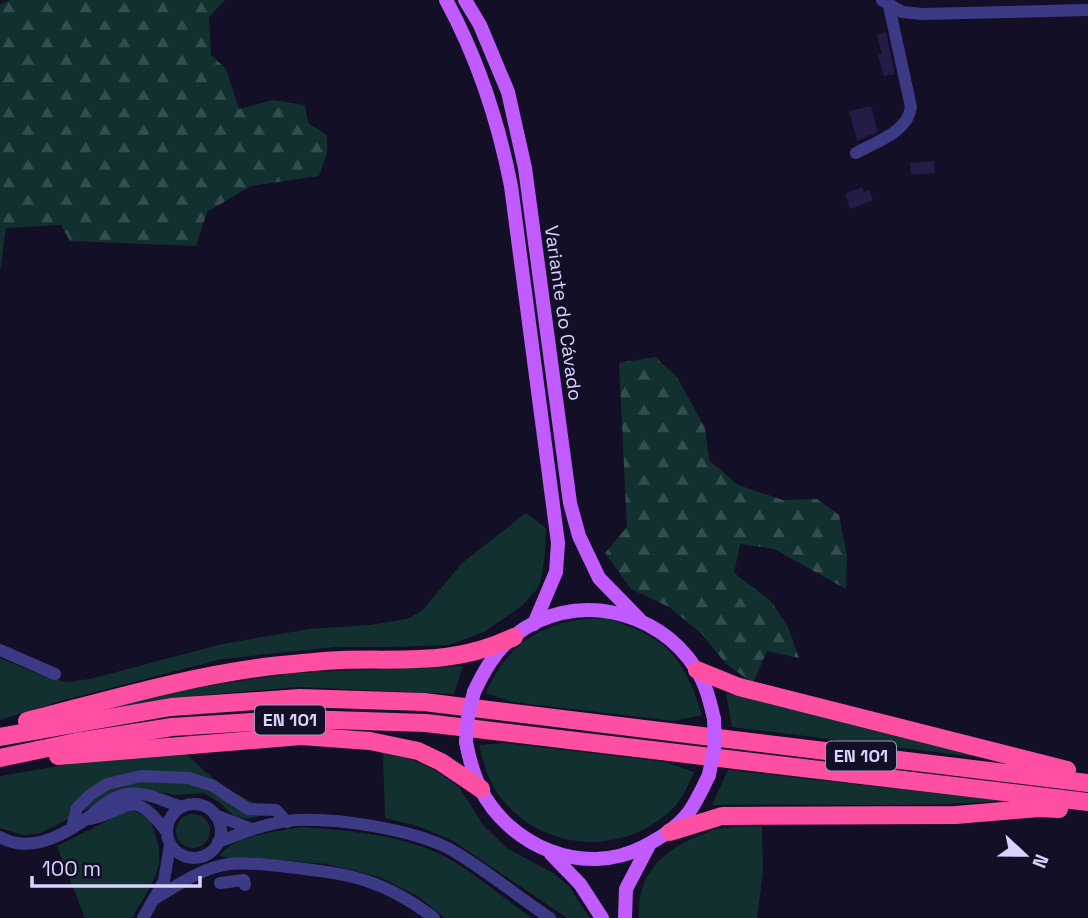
<svg xmlns="http://www.w3.org/2000/svg" width="1088" height="918" viewBox="0 0 1088 918" font-family="'Space Grotesk',sans-serif">
  <style>
    .green { fill: #12302f }
    .forest { fill: url(#forest-firs) }
    .building { fill: #241b47 }
    .lines { fill: none; stroke-linecap: round; stroke-linejoin: round }
    .minor { stroke: #3d3a85; stroke-width: 12 }
    .major { stroke: #c25bff; stroke-width: 14 }
    .highway { stroke: #ff4fa3; stroke-width: 18 }
    .major-bridge { stroke: #c25bff; stroke-width: 14 }
    .labels { text-anchor: middle; stroke-width: 6; stroke-linejoin: round; paint-order: stroke }
    .shield { fill: #130f26; stroke: #9e99be; stroke-width: 2 }
    .shield-label { font-size: 18px; font-weight: bold; fill: #d9d4ff }
    .street-label { font-size: 19px; fill: #d9d4ff; stroke: #130f26 }
  </style>
  <defs>
    <pattern id="forest-firs" width="22" height="20" patternUnits="userSpaceOnUse" patternTransform="scale(1.75)"><rect width="22" height="20" fill="#12302f"/><path d="M5 1l3.5 6h-7zM16 11l3.5 6h-7z" fill="#344d4e"/></pattern>
  </defs>
  <rect width="100%" height="100%" fill="#130f26"/>
  <g class="green">
    <polygon points="526,513 546,528 545,552 542,575 538,588 523,605 484,632 449,645 391,647 335,647 222,659 65,700 0,720 0,658 36,673 67,682 90,679 222,644 310,629 370,625 407,619 422,611 462,563"/>
    <path d="M604,618c62,18 79,37 98,97l-28,6 -161,-19 -27,-9c23,-53 61,-74 118,-75z"/>
    <polygon points="463,666 454,694 298,687 204,695 90,711 184,690 292,673"/>
    <polygon points="726,693 853,721 1008,761 732,727"/>
    <path d="M505,743l160,19 29,10c-5,11 -10,24 -18,33 -46,50 -126,49 -171,-2 -15,-17 -21,-37 -26,-58z"/>
    <path d="M185,752c32,33 50,44 93,60l-32,7 -12,-3 -14,-13 -16,-10 -29,2 -22,-4 -58,14 -54,28 -18,2 -23,-7v-52l89,-15z"/>
    <polygon points="383,753 407,758 433,769 460,788 483,825 508,849 553,873 568,885 590,918 567,918 453,841 418,826 385,818"/>
    <path d="M728,770l277,31c-97,7 -195,2 -293,4z"/>
    <path d="M134,811l16,7c3,10 8,22 9,33 3,24 -16,47 -27,67h-47l-28,-72 66,-33z"/>
    <circle cx="193" cy="831" r="17"/>
    <path d="M762,826l1,46 -6,46h-118c-2,-43 21,-66 59,-82 6,-2 13,-6 20,-7 14,-3 30,-2 44,-3z"/>
    <path d="M302,827c48,4 98,7 142,29 29,15 60,43 88,62h-87l-26,-21 -39,-20 -54,-13 -46,-4 -36,1 -24,-5c10,-20 61,-25 82,-29z"/>
  </g>
  <g class="forest">
    <polygon points="10,0 225,0 209,17 211,55 226,69 239,109 273,100 305,105 308,123 327,135 327,153 319,176 251,186 207,212 196,246 70,241 61,225 6,228 0,271 0,4"/>
    <polygon points="655,357 677,377 705,428 709,460 738,485 783,500 817,499 839,515 847,556 846,589 774,549 740,544 734,573 771,601 788,627 799,658 767,651 753,683 726,664 702,634 669,607 631,589 605,553 627,527 619,363"/>
  </g>
  <g class="building">
    <polygon points="886,32 895,74 884,76 878,55 882,54 877,35"/>
    <polygon points="871,106 878,132 857,141 849,111"/>
    <polygon points="934,161 935,173 911,175 910,163"/>
    <polygon points="862,187 864,192 870,190 873,200 850,209 845,194"/>
  </g>
  <g class="lines">
    <g class="minor">
      <polyline points="882,0 902,12 922,14 1088,10"/>
      <path d="M856,153c20,-11 52,-21 55,-46l-22,-101"/>
      <polyline points="0,650 55,674"/>
      <circle cx="194" cy="831" r="27"/>
      <polyline points="215,815 252,829"/>
      <path d="M90,819c42,-9 41,-33 76,12"/>
      <polyline points="72,828 77,808 90,795 107,784 141,776 189,778 213,786 248,809 276,810 287,822"/>
      <path d="M0,837c27,16 58,1 82,-15 16,-11 26,-25 46,-28 18,-3 37,8 54,13"/>
      <path d="M218,842c24,-9 51,-20 78,-22 42,-2 114,9 152,28 33,18 70,49 102,70"/>
      <polyline points="220,883 244,880 245,885"/>
      <path d="M156,898c23,-14 46,-30 73,-34 19,-2 41,1 59,3 62,7 95,12 146,51"/>
      <polyline points="143,918 164,881 170,845"/>
    </g>
    <g class="major">
      <path d="M446,0c32,59 52,120 65,186l47,357 -2,29 -22,52"/>
      <polyline points="465,0 480,25 508,92 525,168 570,503 579,536 599,578 639,619"/>
      <path d="M474,692c10,-21 21,-41 40,-56 57,-46 144,-28 182,33 10,15 14,33 18,50"/>
      <path d="M466,742c3,16 7,31 14,46 29,58 103,90 163,59 17,-9 34,-19 46,-35 8,-11 14,-25 20,-37"/>
      <polyline points="551,854 580,884 602,918"/>
      <polyline points="625,918 626,889 649,845"/>
    </g>
    <g class="highway">
      <polyline points="697,670 739,687 1067,770"/>
      <path d="M27,721c82,-21 161,-45 245,-55 23,-2 46,-5 69,-6 65,-2 111,6 173,-23"/>
      <polyline points="0,737 171,707 300,698 424,702 1088,783"/>
      <polyline points="58,756 301,736 370,741 418,751 441,762 481,789"/>
      <polyline points="0,758 76,742 172,727 301,719 426,723 1088,802"/>
      <polyline points="670,832 722,816 956,815 1039,808 1059,809"/>
    </g>
    <g class="major-bridge">
      <polyline points="466,742 468,717 474,692"/>
      <polyline points="709,775 715,744 714,719"/>
    </g>
  </g>
  <g class="labels">
    <g class="shield">
      <rect x="255" y="705.5" width="70" height="29" rx="5"/>
      <rect x="826" y="741.5" width="70" height="29" rx="5"/>
    </g>
    <g class="shield-label">
      <text x="290" y="726">EN 101</text>
      <text x="861" y="762">EN 101</text>
    </g>
    <g class="street-label">
      <text transform="translate(564 313) rotate(82)" y="7">Variante do Cávado</text>
    </g>
  </g>
  <g transform="translate(1025 855) rotate(112)" stroke="#130f26" stroke-width="5" paint-order="stroke">
  <path d="M0-5L12 26L0 18L-12 26Z" fill="#d9d4ff"/>
  <text y="-10" font-size="19" font-weight="bold" text-anchor="middle" fill="#d9d4ff">N</text>
  </g>
  <path d="M32 876v10h168v-10" fill="none" stroke="#d9d4ff" stroke-width="3.5"/>
  <text x="42" y="876" font-size="21" fill="#d9d4ff" stroke="#130f26" stroke-width="5" paint-order="stroke">100 m</text>
</svg>
